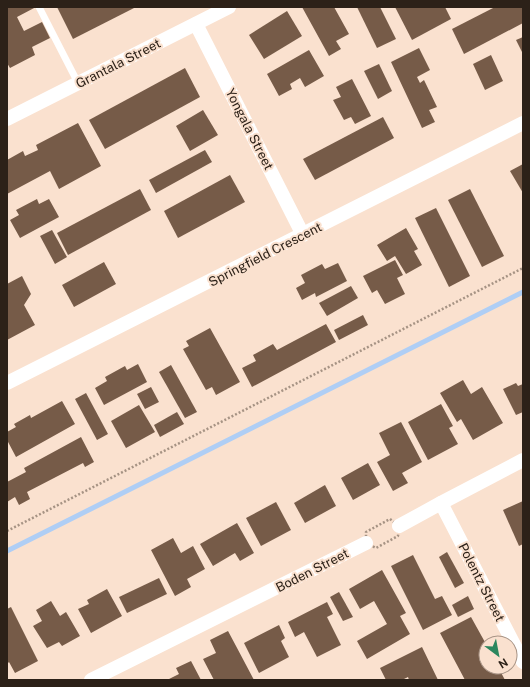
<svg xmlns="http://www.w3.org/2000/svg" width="530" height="687" viewBox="0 0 530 687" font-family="'Public Sans',sans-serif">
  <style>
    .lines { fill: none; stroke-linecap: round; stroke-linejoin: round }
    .stream { stroke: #afcef5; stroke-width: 5 }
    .building { fill: #765b48 }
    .path { stroke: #a69384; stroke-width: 2.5; stroke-dasharray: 2 2; stroke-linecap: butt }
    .service { stroke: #fff; stroke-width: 7 }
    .minor { stroke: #fff; stroke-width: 14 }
    .labels { text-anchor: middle; stroke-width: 4; stroke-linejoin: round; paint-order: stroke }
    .street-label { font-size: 13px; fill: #2c2118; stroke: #fae1cf }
  </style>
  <rect width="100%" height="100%" fill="#fae1cf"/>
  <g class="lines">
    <polyline class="stream" points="7,551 523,292"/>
  </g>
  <g class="building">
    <polygon points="7,7 36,7 17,17 24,31 42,22 50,38 32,47 35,55 10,68 7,63"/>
    <polygon points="57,7 136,7 73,39"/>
    <polygon points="302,7 334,7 349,34 336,41 341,49 329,56"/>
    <polygon points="357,7 380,7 396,39 377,48"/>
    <polygon points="395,7 445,7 451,19 412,40"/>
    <polygon points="495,7 523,7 523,23 464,54 452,29"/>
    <polygon points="287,11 302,36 264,59 249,35"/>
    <polygon points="523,37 523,54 516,40"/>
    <polygon points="419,48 430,70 417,77 420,83 424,80 437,107 429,110 435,122 422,128 391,62"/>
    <polygon points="309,50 324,76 305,87 300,78 290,84 292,89 279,96 267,74"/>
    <polygon points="491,55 503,81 485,90 473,64"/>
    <polygon points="379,64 392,91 378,99 364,71"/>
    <polygon points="185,68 200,97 105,149 89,120"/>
    <polygon points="352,79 371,116 355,124 351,117 344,120 333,100 341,97 336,87"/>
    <polygon points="203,110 218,135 190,151 176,126"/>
    <polygon points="383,117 394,138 315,180 303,159"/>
    <polygon points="78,123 101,166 59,189 50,171 7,194 7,160 23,151 25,156 38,150 36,145"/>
    <polygon points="205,150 212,162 156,193 149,180"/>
    <polygon points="523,164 523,193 510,171"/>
    <polygon points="230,175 245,202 178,238 164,211"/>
    <polygon points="140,189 151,210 68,255 57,233"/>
    <polygon points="470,189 504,256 482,267 448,200"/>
    <polygon points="37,199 39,204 49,199 59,217 20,238 10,220 19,215 16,210"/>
    <polygon points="436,208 470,276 449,287 415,218"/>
    <polygon points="406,228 418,249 414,251 422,265 406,274 395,256 387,261 377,245"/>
    <polygon points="52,230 67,257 55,264 40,236"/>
    <polygon points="395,260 403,275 397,278 405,294 385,304 377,290 372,293 363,276"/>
    <polygon points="104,262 116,284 74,307 62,285"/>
    <polygon points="338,263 347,281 316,297 315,293 302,300 296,288 305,283 301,275 322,264 325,269"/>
    <polygon points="22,276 31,294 24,305 35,325 7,340 7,284"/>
    <polygon points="351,286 358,298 327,316 319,303"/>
    <polygon points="363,315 368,325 339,340 334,330"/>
    <polygon points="326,324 336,342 252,387 242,368 256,361 253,355 273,344 277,350"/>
    <polygon points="210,328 240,382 216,395 212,387 206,390 183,349 189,346 186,341"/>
    <polygon points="138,364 147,382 104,405 95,388 107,381 105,377 125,366 127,370"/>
    <polygon points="171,365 197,412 185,418 159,372"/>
    <polygon points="463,380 471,394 482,387 503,423 473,440 461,419 457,422 440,393"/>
    <polygon points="516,383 518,386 523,384 523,412 516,415 503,389"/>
    <polygon points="151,387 159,402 145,409 137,394"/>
    <polygon points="86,393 108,434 97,440 75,399"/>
    <polygon points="62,401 75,424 16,457 7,440 7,432 16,427 14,424 30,415 31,418"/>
    <polygon points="441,404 453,426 449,428 458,444 428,460 408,422"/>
    <polygon points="139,405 155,432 126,448 111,421"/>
    <polygon points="177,412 184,424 160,437 154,425"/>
    <polygon points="401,422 422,462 402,473 408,483 393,491 377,462 390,455 379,433"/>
    <polygon points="81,437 94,462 85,467 83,463 27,492 30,499 19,505 15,497 7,502 7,482 26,472 24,468"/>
    <polygon points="368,463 380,485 353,500 341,478"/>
    <polygon points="325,485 336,506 305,523 294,503"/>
    <polygon points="523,501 523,544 519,546 503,510"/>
    <polygon points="276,502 291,530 261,546 246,518"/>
    <polygon points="237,523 254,553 240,561 235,553 213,566 200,544"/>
    <polygon points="173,538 181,553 193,546 205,569 187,579 191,587 175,596 151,550"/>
    <polygon points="447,552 464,583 455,588 439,557"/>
    <polygon points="413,555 435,599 442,596 452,615 423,630 391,566"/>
    <polygon points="382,570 406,613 400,616 410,634 367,659 357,641 387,624 374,601 360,609 349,589"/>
    <polygon points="159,578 167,594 127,613 119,597"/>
    <polygon points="107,589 122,616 91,633 78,609 89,604 87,600"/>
    <polygon points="339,592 353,617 343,621 330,597"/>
    <polygon points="468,596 474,609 458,617 452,605"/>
    <polygon points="51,601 60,616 66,612 80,636 62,646 59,642 47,648 33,626 42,621 36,610"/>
    <polygon points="327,602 333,614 327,617 341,645 317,657 304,632 295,637 288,622"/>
    <polygon points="11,607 38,661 15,673 9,662 7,664 7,609"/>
    <polygon points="471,617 486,644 486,667 498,667 505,680 465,680 440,633"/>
    <polygon points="279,625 285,638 281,641 289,657 259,673 244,643"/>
    <polygon points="228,631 236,646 254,680 214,680 203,659 216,653 210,640"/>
    <polygon points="422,647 438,680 409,680 408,677 402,680 386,680 380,668"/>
    <polygon points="191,661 201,680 167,680 179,674 176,668"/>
  </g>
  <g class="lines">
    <g class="path">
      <polygon points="390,519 399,526 398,536 376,548 366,543 366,532"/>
      <polyline points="7,531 523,268"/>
    </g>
    <polyline class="service" points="39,7 78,83"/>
    <g class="minor">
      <polyline points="196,24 303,235"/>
      <polyline points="7,119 229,7"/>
      <polyline points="7,383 523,123"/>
      <polyline points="441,503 523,662"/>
      <polyline points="399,526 441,503 523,460"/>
      <polyline points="91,680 366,543"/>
    </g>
  </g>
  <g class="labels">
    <g class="street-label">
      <text transform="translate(118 63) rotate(-27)" y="5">Grantala Street</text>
      <text transform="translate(250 129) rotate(63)" y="5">Yongala Street</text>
      <text transform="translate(265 254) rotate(-27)" y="5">Springfield Crescent</text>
      <text transform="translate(312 570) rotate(-27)" y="5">Boden Street</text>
      <text transform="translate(482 582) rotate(63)" y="5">Polentz Street</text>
    </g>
  </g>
  <rect width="530" height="687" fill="none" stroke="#2c2118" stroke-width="16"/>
  <g transform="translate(498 655) rotate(148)"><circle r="19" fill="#fae1cf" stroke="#a89486"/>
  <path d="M0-3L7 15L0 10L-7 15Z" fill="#2b875e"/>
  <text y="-6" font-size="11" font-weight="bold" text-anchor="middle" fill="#2c2118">N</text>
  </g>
</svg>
